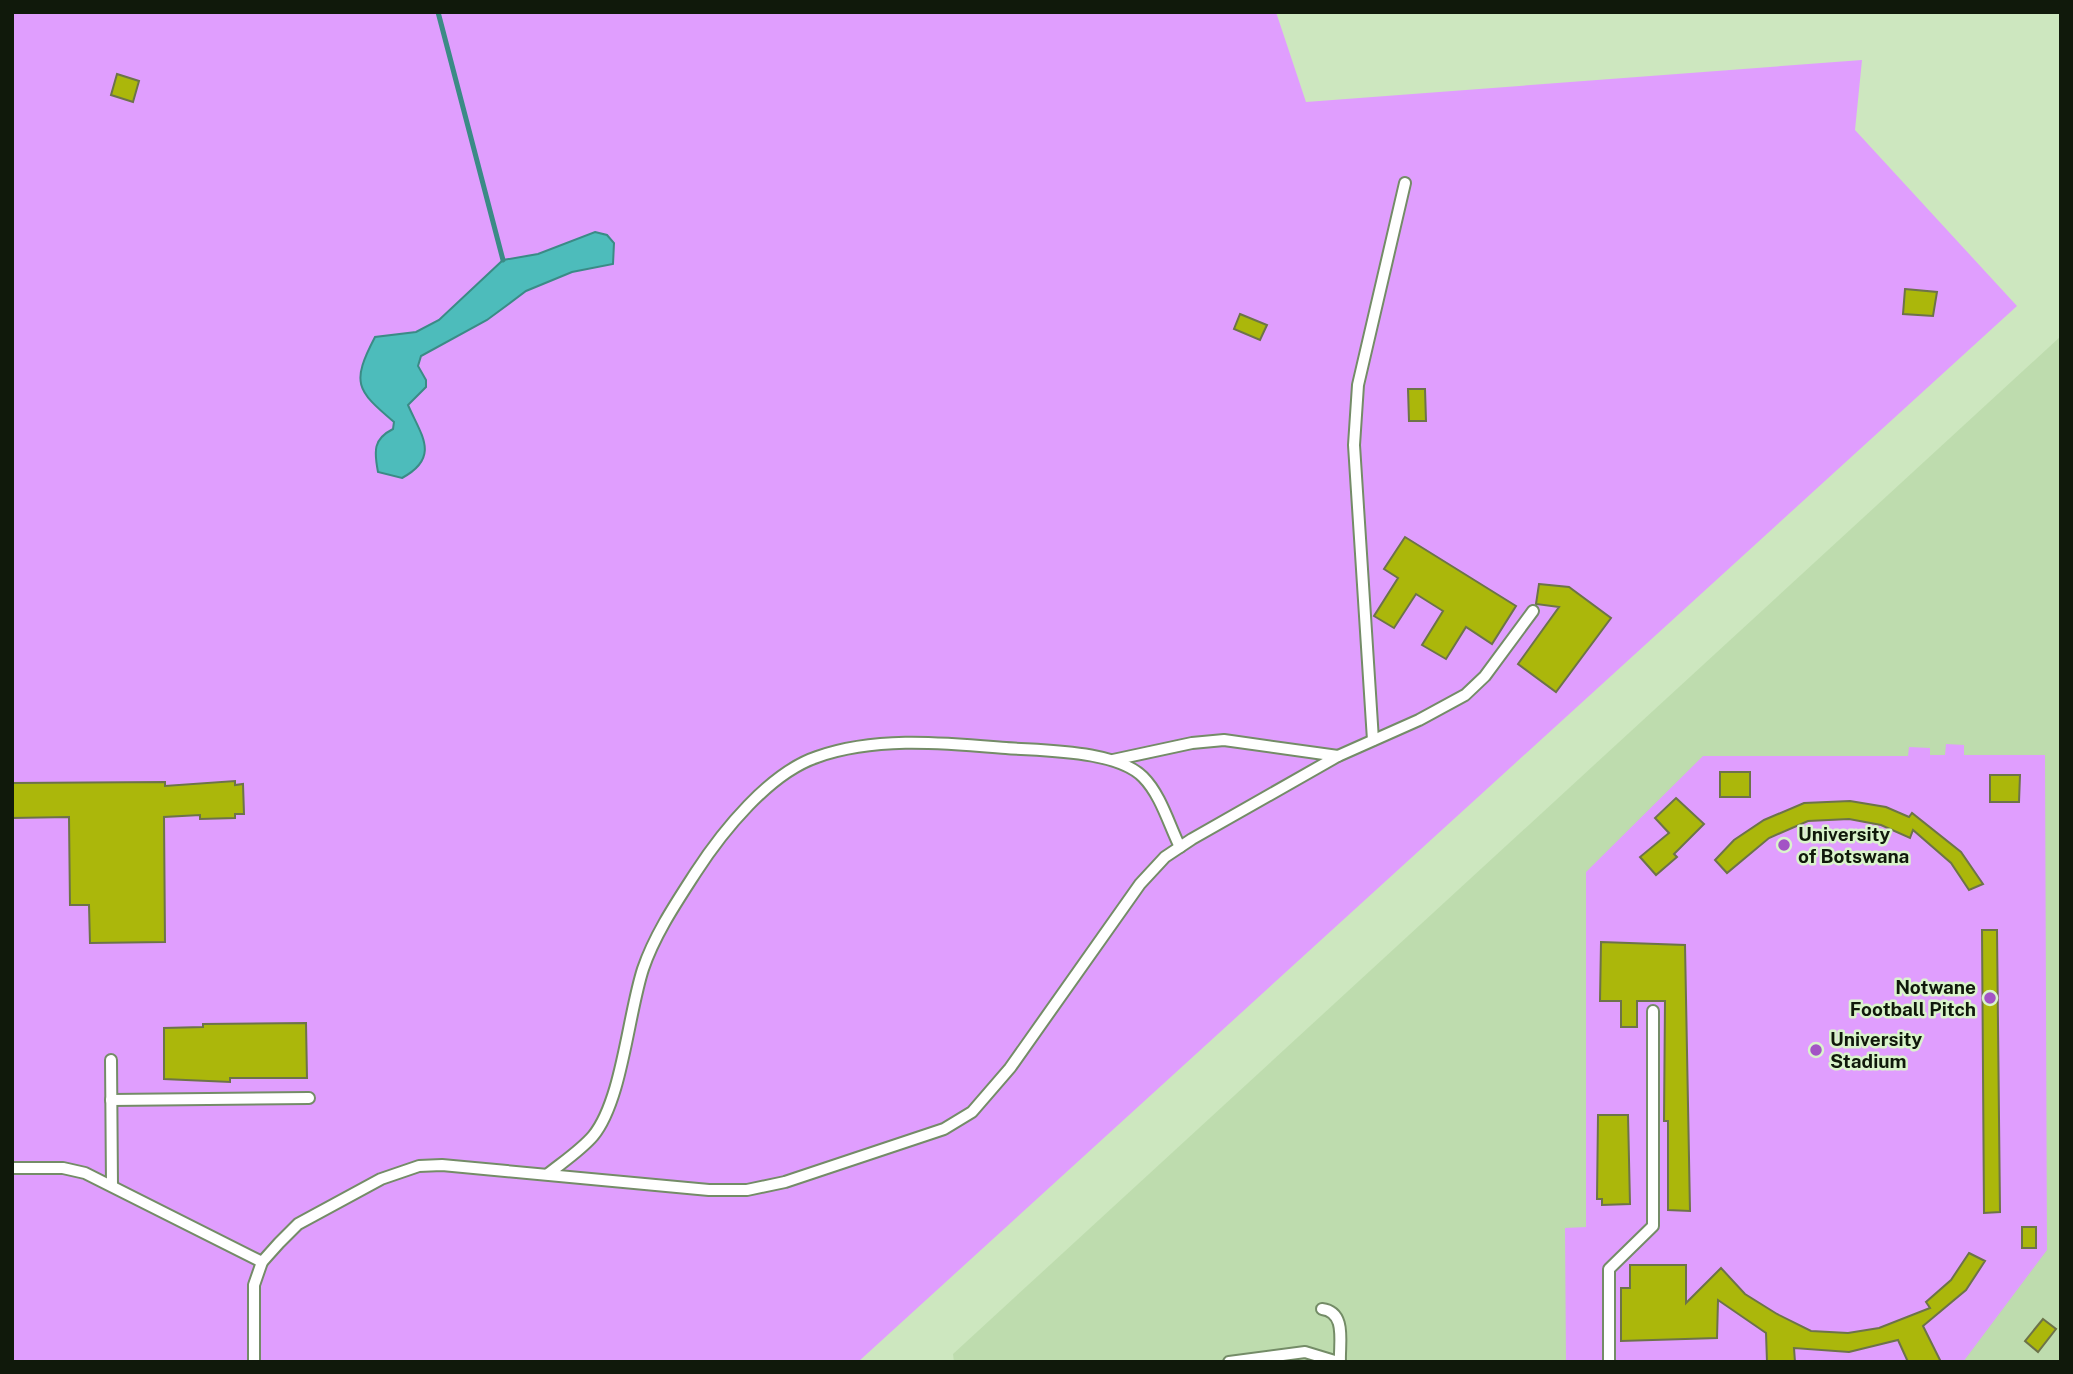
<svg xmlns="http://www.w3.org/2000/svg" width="2073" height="1374" viewBox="0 0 2073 1374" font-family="'Public Sans',sans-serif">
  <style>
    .built { fill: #bedcae }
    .green { fill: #e09efe }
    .water { fill: #4dbcbb; stroke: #3b8b86; stroke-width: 2 }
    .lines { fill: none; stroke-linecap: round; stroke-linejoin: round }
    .stream { stroke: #3b8b86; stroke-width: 5 }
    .building { fill: #abb70b; stroke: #6d7349; stroke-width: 2 }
    .lane-casing { stroke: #748c67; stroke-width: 14 }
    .lane { stroke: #fff; stroke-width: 10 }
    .poi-dot { fill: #a354c5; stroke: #daf4cc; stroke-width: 2.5 }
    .labels { text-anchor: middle; stroke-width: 5; stroke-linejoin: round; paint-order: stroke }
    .poi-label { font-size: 19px; font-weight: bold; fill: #10190b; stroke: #daf4cc; text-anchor: start }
  </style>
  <rect width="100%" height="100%" fill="#cde7bf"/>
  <polygon class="built" points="2061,336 2061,1362 954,1362 953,1354"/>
  <g class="green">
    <polygon points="12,12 1276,12 1306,102 1862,60 1855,130 2017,306 858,1362 12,1362"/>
    <polygon points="1946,744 1964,745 1964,755 2045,755 2047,1250 1963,1362 1566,1362 1565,1228 1586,1227 1586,872 1703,756 1908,756 1909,747 1930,748 1930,755 1945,755"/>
  </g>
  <path class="water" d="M595,232l12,3 7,8 -1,21 -41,8 -46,19 -39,29 -66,36 -3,10 8,14v7l-18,18c13,30 33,52 -6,73l-24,-6c-4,-21 -5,-33 15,-43l1,-7c-38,-32 -43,-39 -19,-85l41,-5 23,-12 64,-60 35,-6z"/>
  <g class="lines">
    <polyline class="stream" points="438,12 503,260"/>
  </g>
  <g class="building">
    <polygon points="117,74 139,81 133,102 111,95"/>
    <polygon points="1905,289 1937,292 1933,316 1903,314"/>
    <polygon points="1240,314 1267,325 1260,340 1234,329"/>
    <polygon points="1408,389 1425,389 1426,421 1409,421"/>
    <polygon points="1405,537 1516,606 1492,644 1466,627 1446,659 1422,645 1443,611 1416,594 1394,628 1374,616 1398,578 1384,569"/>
    <polygon points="1539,584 1569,587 1611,618 1556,692 1518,664 1559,607 1536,604"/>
    <rect x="1720" y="772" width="30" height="25"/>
    <polygon points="1990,775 2020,775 2019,802 1990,802"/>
    <polygon points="235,781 235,785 243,784 244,814 235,814 235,818 200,819 200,815 164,817 165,942 90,943 89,905 70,905 69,817 12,818 12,783 165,782 165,786"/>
    <polygon points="1676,798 1704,824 1674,854 1677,857 1656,875 1640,857 1669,833 1655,818"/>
    <polygon points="1850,801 1886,807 1909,817 1912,813 1961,852 1983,884 1969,890 1951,863 1913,830 1910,838 1881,825 1849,819 1808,821 1769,838 1727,873 1715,860 1734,840 1764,820 1804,803"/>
    <polygon points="1982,930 1997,930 2000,1212 1984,1213"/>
    <polygon points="1601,942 1685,945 1690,1211 1668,1210 1668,1121 1664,1121 1665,1001 1637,1001 1637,1027 1621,1027 1621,1001 1600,1001"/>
    <polygon points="306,1023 307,1078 230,1078 230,1082 164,1079 164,1028 203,1027 203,1024"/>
    <polygon points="1598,1115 1628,1115 1630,1204 1602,1205 1602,1199 1597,1199"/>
    <rect x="2022" y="1227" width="14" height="21"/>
    <polygon points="1969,1253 1985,1261 1966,1290 1923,1326 1941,1362 1908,1362 1898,1340 1849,1352 1794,1348 1795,1362 1767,1362 1766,1333 1718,1300 1717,1338 1621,1341 1621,1288 1630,1288 1630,1265 1686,1265 1686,1303 1721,1268 1745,1294 1777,1314 1811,1331 1848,1333 1879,1328 1930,1308 1926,1302 1951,1280"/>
    <polygon points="2043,1319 2056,1329 2038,1352 2025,1341"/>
  </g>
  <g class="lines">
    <defs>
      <g id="lane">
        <polyline points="1373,740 1354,445 1358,385 1405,183"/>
        <polyline points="1113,760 1192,743 1224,740 1338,756"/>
        <polyline points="111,1060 112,1186"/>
        <polyline points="111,1100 309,1098"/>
        <polyline points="12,1168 63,1168 85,1173 262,1262"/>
        <path d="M548,1174c15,-12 33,-24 45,-38 29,-35 35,-121 50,-167 12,-35 33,-66 53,-97 26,-40 73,-99 121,-115 59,-21 127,-14 189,-9 37,3 110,2 137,29 18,18 26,48 37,70"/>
        <path d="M1322,1309c25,3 17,34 18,53"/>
        <polyline points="254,1362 254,1285 262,1262 279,1243 298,1224 381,1179 419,1166 442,1165 709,1190 747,1190 785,1182 944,1129 972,1112 1010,1068 1140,884 1165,857 1192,839 1338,756 1419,720 1465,695 1485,676 1533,611"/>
        <polyline points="1229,1362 1305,1352 1338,1362"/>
        <polyline points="1609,1362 1609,1269 1653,1226 1653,1011"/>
      </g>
    </defs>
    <use href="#lane" class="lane-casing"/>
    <use href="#lane" class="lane"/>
  </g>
  <g class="poi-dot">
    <circle cx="1784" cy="845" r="7"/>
    <circle cx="1990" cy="998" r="7"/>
    <circle cx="1816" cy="1050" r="7"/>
  </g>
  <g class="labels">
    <g class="poi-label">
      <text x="1798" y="841">University<tspan x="1798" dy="22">of Botswana</tspan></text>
      <text x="1976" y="994" text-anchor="end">Notwane<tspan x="1976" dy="22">Football Pitch</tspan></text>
      <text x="1830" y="1046">University<tspan x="1830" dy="22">Stadium</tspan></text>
    </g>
  </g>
  <rect width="2073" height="1374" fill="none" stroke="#10190b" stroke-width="28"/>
</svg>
